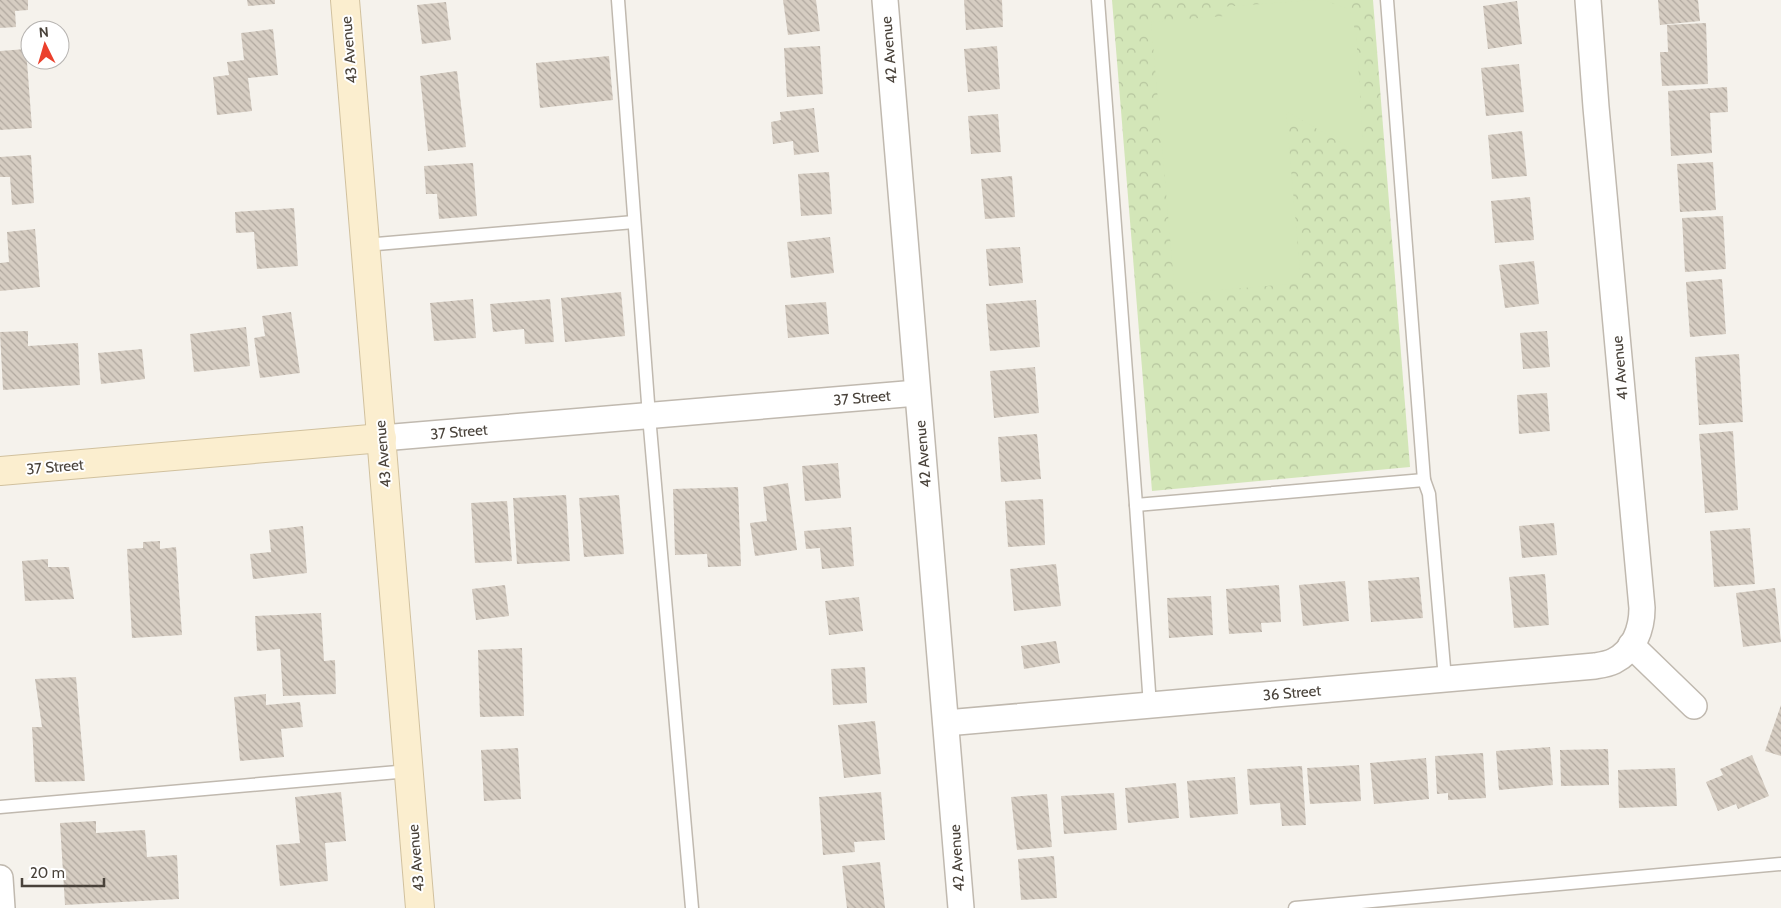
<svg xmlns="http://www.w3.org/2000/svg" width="1781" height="908" viewBox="0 0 1781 908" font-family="Cabin,sans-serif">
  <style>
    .forest { fill: url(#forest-crowns) }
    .pitch { fill: #d3e6b8 }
    .building { fill: url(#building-back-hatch) }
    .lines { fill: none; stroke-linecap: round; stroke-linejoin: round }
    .lane-casing { stroke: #c0b9af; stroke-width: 15 }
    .street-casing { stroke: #c0b9af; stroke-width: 28 }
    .secondary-casing { stroke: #d1c19e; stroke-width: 30 }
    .lane { stroke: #fff; stroke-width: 12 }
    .street { stroke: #fff; stroke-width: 25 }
    .secondary { stroke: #fbeecf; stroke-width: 28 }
    .labels { text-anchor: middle; stroke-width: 4; stroke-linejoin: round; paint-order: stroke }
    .street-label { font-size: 15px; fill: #49423a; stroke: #fff }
  </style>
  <defs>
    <pattern id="forest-crowns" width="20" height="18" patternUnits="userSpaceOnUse" patternTransform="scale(1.25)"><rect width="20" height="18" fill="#d3e6b8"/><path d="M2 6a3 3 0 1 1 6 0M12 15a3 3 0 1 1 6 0" fill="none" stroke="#b7c69f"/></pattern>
    <pattern id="building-back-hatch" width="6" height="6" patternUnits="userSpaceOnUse" patternTransform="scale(1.25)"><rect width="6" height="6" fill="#d6cdc2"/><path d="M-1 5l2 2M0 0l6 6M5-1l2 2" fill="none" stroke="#b0a89f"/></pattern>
  </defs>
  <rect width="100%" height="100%" fill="#f5f2ec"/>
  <polygon class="forest" points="1112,0 1373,0 1410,467 1152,491"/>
  <polygon class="pitch" points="1316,0 1323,0 1349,9 1356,33 1364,156 1286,111 1301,283 1175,294 1151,22 1225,16 1220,7"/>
  <g class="building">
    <polygon points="0,0 28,0 28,10 15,11 16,27 0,28"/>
    <polygon points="247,0 275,0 275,4 248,6"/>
    <polygon points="783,0 816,0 820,31 788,35"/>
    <polygon points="964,0 1002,0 1003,27 966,30"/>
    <polygon points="1658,0 1698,0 1700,21 1660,25"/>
    <polygon points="1517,1 1522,44 1488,49 1483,6"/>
    <polygon points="446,2 451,40 422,44 417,5"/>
    <polygon points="1706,23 1708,84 1662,86 1660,52 1668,52 1667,25"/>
    <polygon points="273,29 278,75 248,78 252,111 217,115 213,77 229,75 227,62 244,60 241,33"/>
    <polygon points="820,46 823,94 787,97 784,48"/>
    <polygon points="997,46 1000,89 968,92 964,49"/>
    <polygon points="26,49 32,128 0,130 0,51"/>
    <polygon points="609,56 613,100 540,108 536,63"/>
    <polygon points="1519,64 1524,112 1486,116 1481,68"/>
    <polygon points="457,71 466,147 428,151 420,76"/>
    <polygon points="1727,87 1728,112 1710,113 1712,153 1671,156 1668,91"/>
    <polygon points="814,108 819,152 794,155 793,141 773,144 771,122 781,120 780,112"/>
    <polygon points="998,114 1001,152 971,154 968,116"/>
    <polygon points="1522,131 1527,176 1492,179 1488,135"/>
    <polygon points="31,155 34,203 12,205 10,177 0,177 0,157"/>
    <polygon points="1713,162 1716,210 1680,212 1677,164"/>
    <polygon points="473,163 477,216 439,219 437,194 426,194 424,166"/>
    <polygon points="829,172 832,214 801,216 798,174"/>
    <polygon points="1012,176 1015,217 985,219 981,179"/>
    <polygon points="1530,197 1534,240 1495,243 1491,201"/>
    <polygon points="294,208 298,266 257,269 254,232 236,233 235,212"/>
    <polygon points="1723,216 1726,269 1685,272 1682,218"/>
    <polygon points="35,229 40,287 0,291 0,263 9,262 7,232"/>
    <polygon points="830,237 834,273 791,278 787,242"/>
    <polygon points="1020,247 1023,283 989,286 986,249"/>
    <polygon points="1534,261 1539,304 1505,308 1499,265"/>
    <polygon points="1722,279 1726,334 1690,337 1686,282"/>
    <polygon points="621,292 625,336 565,342 561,298"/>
    <polygon points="473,299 476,338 434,341 430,303"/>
    <polygon points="550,299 554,342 525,344 524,329 493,332 490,304"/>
    <polygon points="1036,300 1040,347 990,351 986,304"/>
    <polygon points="826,302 829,334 788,338 785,305"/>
    <polygon points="291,312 300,373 260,378 254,338 265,336 262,316"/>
    <polygon points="246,327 250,366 194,372 190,334"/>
    <polygon points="28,331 28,346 78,343 80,385 3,390 0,332"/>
    <polygon points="1547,331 1550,367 1523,369 1520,333"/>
    <polygon points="142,349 145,379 101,384 98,353"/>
    <polygon points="1739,354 1743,422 1699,425 1695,357"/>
    <polygon points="1035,367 1039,413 994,418 990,371"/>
    <polygon points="1547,393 1550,431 1519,434 1517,395"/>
    <polygon points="1733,431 1738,510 1705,513 1699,434"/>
    <polygon points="1037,434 1041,479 1001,482 998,437"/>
    <polygon points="838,463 841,498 805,501 802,466"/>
    <polygon points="788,483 797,550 755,556 750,523 767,521 763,487"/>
    <polygon points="738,487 741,566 708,567 707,554 675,555 673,489"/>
    <polygon points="566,495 570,561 517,564 513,498"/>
    <polygon points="619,495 624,554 584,557 579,498"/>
    <polygon points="1043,499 1045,545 1008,547 1005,501"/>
    <polygon points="507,501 512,561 475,563 471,503"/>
    <polygon points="1554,523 1557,555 1522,558 1519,526"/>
    <polygon points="303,526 307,573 253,579 250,554 271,552 269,530"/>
    <polygon points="851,527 854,566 822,569 820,548 806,549 804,531"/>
    <polygon points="1750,528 1755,584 1714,587 1710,531"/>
    <polygon points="160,541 160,549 176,547 182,635 132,638 127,549 143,548 143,542"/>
    <polygon points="48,559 48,567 69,567 74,599 25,601 22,561"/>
    <polygon points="1056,564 1061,606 1014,611 1010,569"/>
    <polygon points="1545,574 1549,625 1514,628 1509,577"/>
    <polygon points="1419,577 1423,618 1371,622 1368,581"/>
    <polygon points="1345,581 1349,621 1303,626 1299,585"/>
    <polygon points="505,585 509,616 476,620 472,589"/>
    <polygon points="1279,585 1281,622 1261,623 1262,632 1229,634 1226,589"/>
    <polygon points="1775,588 1781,642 1743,647 1736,593"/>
    <polygon points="1211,596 1213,635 1169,638 1167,598"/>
    <polygon points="859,597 863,631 829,635 825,601"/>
    <polygon points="321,613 324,661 335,660 336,694 283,696 280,649 257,651 255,616"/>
    <polygon points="1056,641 1060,663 1024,669 1021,646"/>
    <polygon points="522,648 524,716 480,717 478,650"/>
    <polygon points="865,667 867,703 833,705 831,669"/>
    <polygon points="76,677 85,781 35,782 32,727 42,727 35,679"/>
    <polygon points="266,694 266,705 300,702 303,727 281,729 284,757 240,761 234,697"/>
    <polygon points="1781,705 1781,756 1765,751"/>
    <polygon points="875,721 881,774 844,778 838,725"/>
    <polygon points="1550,747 1553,785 1499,790 1496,751"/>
    <polygon points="518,748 521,799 484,801 481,750"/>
    <polygon points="1608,749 1609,785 1561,786 1560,750"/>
    <polygon points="1483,753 1486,798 1448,800 1448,793 1437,794 1435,756"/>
    <polygon points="1752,755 1769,796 1738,809 1736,804 1718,811 1706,782 1723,775 1720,769"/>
    <polygon points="1426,758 1429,799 1374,804 1370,763"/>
    <polygon points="1359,765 1361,801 1310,804 1307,768"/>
    <polygon points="1302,766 1306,825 1282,826 1280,803 1250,805 1247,769"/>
    <polygon points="1675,768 1677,806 1619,808 1618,770"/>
    <polygon points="1235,777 1238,814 1190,818 1187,781"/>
    <polygon points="1176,783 1179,818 1128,823 1125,788"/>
    <polygon points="341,792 346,841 325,843 328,881 280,886 276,845 300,843 295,797"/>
    <polygon points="881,792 885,840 854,842 855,852 823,855 819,797"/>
    <polygon points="1114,793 1117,830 1064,834 1061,796"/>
    <polygon points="1047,794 1052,847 1017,850 1011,797"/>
    <polygon points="96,821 96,833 145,830 147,857 177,855 179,899 65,905 60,823"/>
    <polygon points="1054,856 1057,898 1021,900 1018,859"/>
    <polygon points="880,862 885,908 847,908 842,866"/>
  </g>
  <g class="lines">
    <defs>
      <g id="lane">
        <polyline points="618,0 649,416 692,908"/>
        <polyline points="1098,0 1136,505 1150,706"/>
        <polyline points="1387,0 1424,480 1429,494 1445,679"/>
        <polyline points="365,245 634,222"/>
        <polyline points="1136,505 1424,480"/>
        <polyline points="0,807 409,771"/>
        <polyline points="1295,908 1781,864"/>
      </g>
      <g id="street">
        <polyline points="885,0 961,908"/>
        <polyline points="382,438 917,393"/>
        <polyline points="1631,645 1694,706"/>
        <path d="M946,723l649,-57c6,-1 13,-2 19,-5 20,-10 28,-32 28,-53l-46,-501 -8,-107"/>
        <polyline points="0,878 2,908"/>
      </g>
      <g id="secondary">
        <polyline points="345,0 420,908"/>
        <polyline points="0,471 382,438"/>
      </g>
    </defs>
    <use href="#lane" class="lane-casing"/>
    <use href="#street" class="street-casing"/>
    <use href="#secondary" class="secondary-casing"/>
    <use href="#lane" class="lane"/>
    <use href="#street" class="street"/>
    <use href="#secondary" class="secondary"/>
  </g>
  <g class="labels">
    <g class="street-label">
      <text transform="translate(349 50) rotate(-95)" y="5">43 Avenue</text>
      <text transform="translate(889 50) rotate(-95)" y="5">42 Avenue</text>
      <text transform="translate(1620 368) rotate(-95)" y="5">41 Avenue</text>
      <text transform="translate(862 398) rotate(-5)" y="5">37 Street</text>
      <text transform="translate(459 432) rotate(-5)" y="5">37 Street</text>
      <text transform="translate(383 454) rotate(-95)" y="5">43 Avenue</text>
      <text transform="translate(923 454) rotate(-95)" y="5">42 Avenue</text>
      <text transform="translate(55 467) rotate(-5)" y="5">37 Street</text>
      <text transform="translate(1292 693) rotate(-5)" y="5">36 Street</text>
      <text transform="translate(416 858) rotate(-95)" y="5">43 Avenue</text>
      <text transform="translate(957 858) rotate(-94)" y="5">42 Avenue</text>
    </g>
  </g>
  <g transform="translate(45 45) rotate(355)"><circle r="24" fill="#ffffff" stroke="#b6b3b0"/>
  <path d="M0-4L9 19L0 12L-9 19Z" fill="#eb402c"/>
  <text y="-8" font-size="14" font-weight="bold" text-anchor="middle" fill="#49423a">N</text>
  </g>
  <path d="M22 878v8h82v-8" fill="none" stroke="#49423a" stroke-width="2.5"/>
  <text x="30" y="878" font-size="15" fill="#49423a" stroke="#ffffff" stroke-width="4" paint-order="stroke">20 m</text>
</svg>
